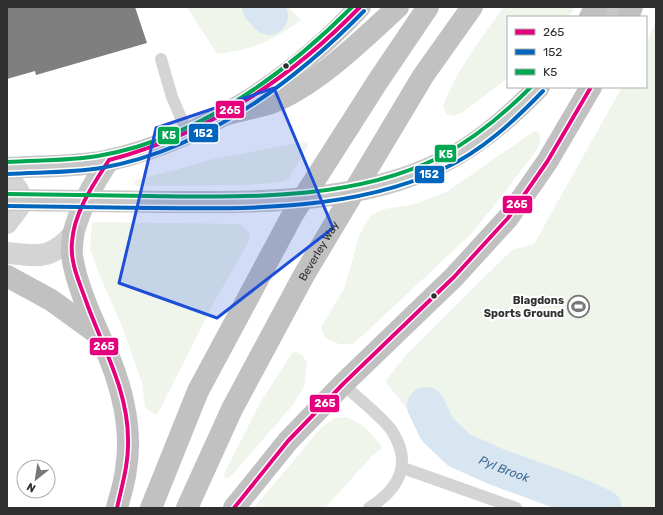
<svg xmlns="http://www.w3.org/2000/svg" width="663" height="515" viewBox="0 0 663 515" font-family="Rubik,sans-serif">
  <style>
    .green { fill: #f0f5ec }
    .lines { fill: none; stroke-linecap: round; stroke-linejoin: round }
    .river { stroke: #d8e6f2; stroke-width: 38 }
    .building { fill: #7f7f7f }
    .lane { stroke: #d4d4d4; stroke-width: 12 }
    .street { stroke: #d4d4d4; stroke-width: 22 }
    .primary { stroke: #c7c7c7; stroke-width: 22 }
    .highway { stroke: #c1c1c1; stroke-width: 22 }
    .bus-1-casing { stroke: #fff; stroke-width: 7 }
    .bus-2-casing { stroke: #fff; stroke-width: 7 }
    .bus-3-casing { stroke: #fff; stroke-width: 7 }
    .bus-1 { stroke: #e5007d; stroke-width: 4 }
    .bus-2 { stroke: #0065bd; stroke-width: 4 }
    .bus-3 { stroke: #00a651; stroke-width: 4 }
    .marked { fill: #1d4ed8; fill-opacity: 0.2; stroke: #1d4ed8; stroke-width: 3; stroke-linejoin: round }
    .bus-dot { fill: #2f2f2f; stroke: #fff; stroke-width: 1.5 }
    .labels { text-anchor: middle; stroke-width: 4; stroke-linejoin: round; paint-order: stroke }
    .street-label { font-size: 11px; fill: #2f2f2f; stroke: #fff }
    .poi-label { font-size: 11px; font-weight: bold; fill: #2f2f2f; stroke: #fff; text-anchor: end }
    .water-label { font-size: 12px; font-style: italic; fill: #3a6794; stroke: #fff }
    .line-badge { stroke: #fff; stroke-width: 1.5 }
    .badge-label { font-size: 11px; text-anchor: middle; font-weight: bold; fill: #fff }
  </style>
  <rect width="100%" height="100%" fill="#fff"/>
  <g class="green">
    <path d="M187,7h101l13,13c-28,21 -49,30 -84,34z"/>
    <path d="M504,7h71l-7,10h-60v61l-45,34 -9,4 -7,-2 -4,-7c12,-36 39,-69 61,-100z"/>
    <polygon points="656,23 656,508 578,508 442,454 385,381 408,353 512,250 534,244 622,87 646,87 646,43"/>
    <path d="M534,131h3c6,8 3,12 -1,20l-43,56 -24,29 -94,88 -22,20h-14l-14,-6 -4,-11 23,-38 15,-53 11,-20 14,-7 31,-5 33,-13z"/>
    <polygon points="302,142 307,142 308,146 289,178 282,182 249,185 136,186 134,184 135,181 139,179 175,170 209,160"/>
    <polygon points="92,222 240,224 250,233 248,243 213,304 158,413 155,415 145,407 142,383 122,326 99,274 90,249"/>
    <polygon points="296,352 302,355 307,363 304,387 292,406 233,474 228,478 225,478 224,474 260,403 292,353"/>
    <path d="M346,417c15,5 28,17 36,31l-10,8 -47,52h-71l66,-79 14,-11z"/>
  </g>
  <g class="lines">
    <g class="river">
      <polyline points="261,7 269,16"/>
      <path id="s1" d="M426,406l11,23 22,21 38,17 77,28 29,13"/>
    </g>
  </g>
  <polygon class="building" points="7,7 135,7 147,43 36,75 35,71 7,79"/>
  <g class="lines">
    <g class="lane">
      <polyline points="161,59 172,97 187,132"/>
      <path d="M343,384c12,12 41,34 49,47 21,33 7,58 -23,77"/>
      <polyline points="403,468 516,508"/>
    </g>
    <g class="street">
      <polyline points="7,177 18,190 19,207 7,223"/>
      <path d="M7,253c33,3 42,7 66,-18"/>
    </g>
    <g class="primary">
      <polyline points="602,17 610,7"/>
      <path d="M7,168c31,-2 73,-1 103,-8 95,-22 184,-82 250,-153"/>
      <path d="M7,200c54,1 107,1 161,2 91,0 189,2 273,-39 37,-18 70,-47 98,-76"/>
      <path d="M73,235c7,-28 20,-51 36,-75"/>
    </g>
    <g class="highway">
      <polyline points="590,17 596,7"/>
      <polyline points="628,17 632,7"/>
      <path d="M224,115c14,-4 30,-7 44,-11 46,-16 95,-65 130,-97"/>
      <path d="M73,235c0,6 -2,14 -1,21 6,37 25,72 39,106 13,34 21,71 15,107 -1,13 -6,26 -9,39"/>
      <polyline points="7,276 51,300 98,334"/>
      <polyline points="151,508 198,391 293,214 378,81 428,7"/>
      <path id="s2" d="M187,508l45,-99 72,-134 119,-199 49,-69"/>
      <polyline points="234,508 288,441 343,384 454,277 508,218 547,162 591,87"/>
    </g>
    <defs>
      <g id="bus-1">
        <path d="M117,508c5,-23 12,-45 11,-69 0,-49 -26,-93 -42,-138 -7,-20 -16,-38 -14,-59 2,-30 21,-57 37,-82 99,-26 180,-80 251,-153"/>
        <polyline points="234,508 288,441 343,384 454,277 508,218 547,162 591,87"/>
      </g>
      <g id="bus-2">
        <path d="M7,174c31,-2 63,-1 94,-6 103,-18 191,-84 263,-157"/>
        <path d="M7,206c47,1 95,1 142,2 99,1 203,3 294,-39 39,-18 71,-48 100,-78"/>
      </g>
      <g id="bus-3">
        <path d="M7,162c30,-2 61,-1 91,-6 98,-17 185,-80 254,-149"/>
        <path d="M7,194c47,1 95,1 142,2 96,1 203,5 291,-39 34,-18 64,-43 91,-70"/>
      </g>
    </defs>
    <use href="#bus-1" class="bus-1-casing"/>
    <use href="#bus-2" class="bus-2-casing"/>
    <use href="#bus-3" class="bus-3-casing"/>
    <use href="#bus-1" class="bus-1"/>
    <use href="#bus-2" class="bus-2"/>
    <use href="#bus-3" class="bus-3"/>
  </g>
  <path class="marked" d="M274,88l59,140 -116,90 -98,-35 37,-155z"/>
  <defs>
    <symbol id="stadium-ring" viewBox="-11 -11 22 22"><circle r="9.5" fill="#fff" stroke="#787878" stroke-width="1.5"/><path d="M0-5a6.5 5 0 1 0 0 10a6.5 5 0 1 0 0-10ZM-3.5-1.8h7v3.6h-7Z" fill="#787878"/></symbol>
  </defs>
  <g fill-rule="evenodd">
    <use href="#stadium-ring" x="566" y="294" width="25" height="25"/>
  </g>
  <g class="bus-dot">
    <circle cx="286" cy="66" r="3.5"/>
    <circle cx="434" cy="296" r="3.5"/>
  </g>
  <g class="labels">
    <g class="street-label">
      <text dy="4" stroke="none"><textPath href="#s2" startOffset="289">Beverley Way</textPath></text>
    </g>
    <g class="poi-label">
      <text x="564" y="304">Blagdons<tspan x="564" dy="13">Sports Ground</tspan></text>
    </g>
    <g class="water-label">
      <text dy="4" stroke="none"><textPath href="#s1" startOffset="105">Pyl Brook</textPath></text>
    </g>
  </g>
  <g class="line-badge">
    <rect x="215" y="100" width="30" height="19" rx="4" fill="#e5007d"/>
    <rect x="188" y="123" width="31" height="20" rx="4" fill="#0065bd"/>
    <rect x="157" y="126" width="23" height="19" rx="4" fill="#00a651"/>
    <rect x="434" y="144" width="23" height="19" rx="4" fill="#00a651"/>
    <rect x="414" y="165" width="31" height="19" rx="4" fill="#0065bd"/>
    <rect x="502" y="195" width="31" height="19" rx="4" fill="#e5007d"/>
    <rect x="89" y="337" width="30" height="19" rx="4" fill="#e5007d"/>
    <rect x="309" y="394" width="31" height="19" rx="4" fill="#e5007d"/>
  </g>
  <g class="badge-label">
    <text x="230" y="114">265</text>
    <text x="203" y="137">152</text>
    <text x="169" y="139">K5</text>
    <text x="446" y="158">K5</text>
    <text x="429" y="178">152</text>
    <text x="517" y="208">265</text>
    <text x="104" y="350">265</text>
    <text x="325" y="407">265</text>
  </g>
  <rect width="663" height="515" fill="none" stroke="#2f2f2f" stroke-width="16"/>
  <rect x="507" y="16" width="140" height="72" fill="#ffffff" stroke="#acacac"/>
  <rect x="515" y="29" width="20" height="6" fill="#e5007d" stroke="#acacac"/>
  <text x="543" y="36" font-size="12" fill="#2f2f2f">265</text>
  <rect x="515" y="49" width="20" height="6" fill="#0065bd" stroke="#acacac"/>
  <text x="543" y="56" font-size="12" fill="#2f2f2f">152</text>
  <rect x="515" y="69" width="20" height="6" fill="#00a651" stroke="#acacac"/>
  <text x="543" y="76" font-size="12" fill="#2f2f2f">K5</text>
  <g transform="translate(36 479) rotate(210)"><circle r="19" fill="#ffffff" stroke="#acacac"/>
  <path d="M0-3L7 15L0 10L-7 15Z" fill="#787878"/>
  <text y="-6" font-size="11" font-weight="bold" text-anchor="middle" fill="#2f2f2f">N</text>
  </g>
</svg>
